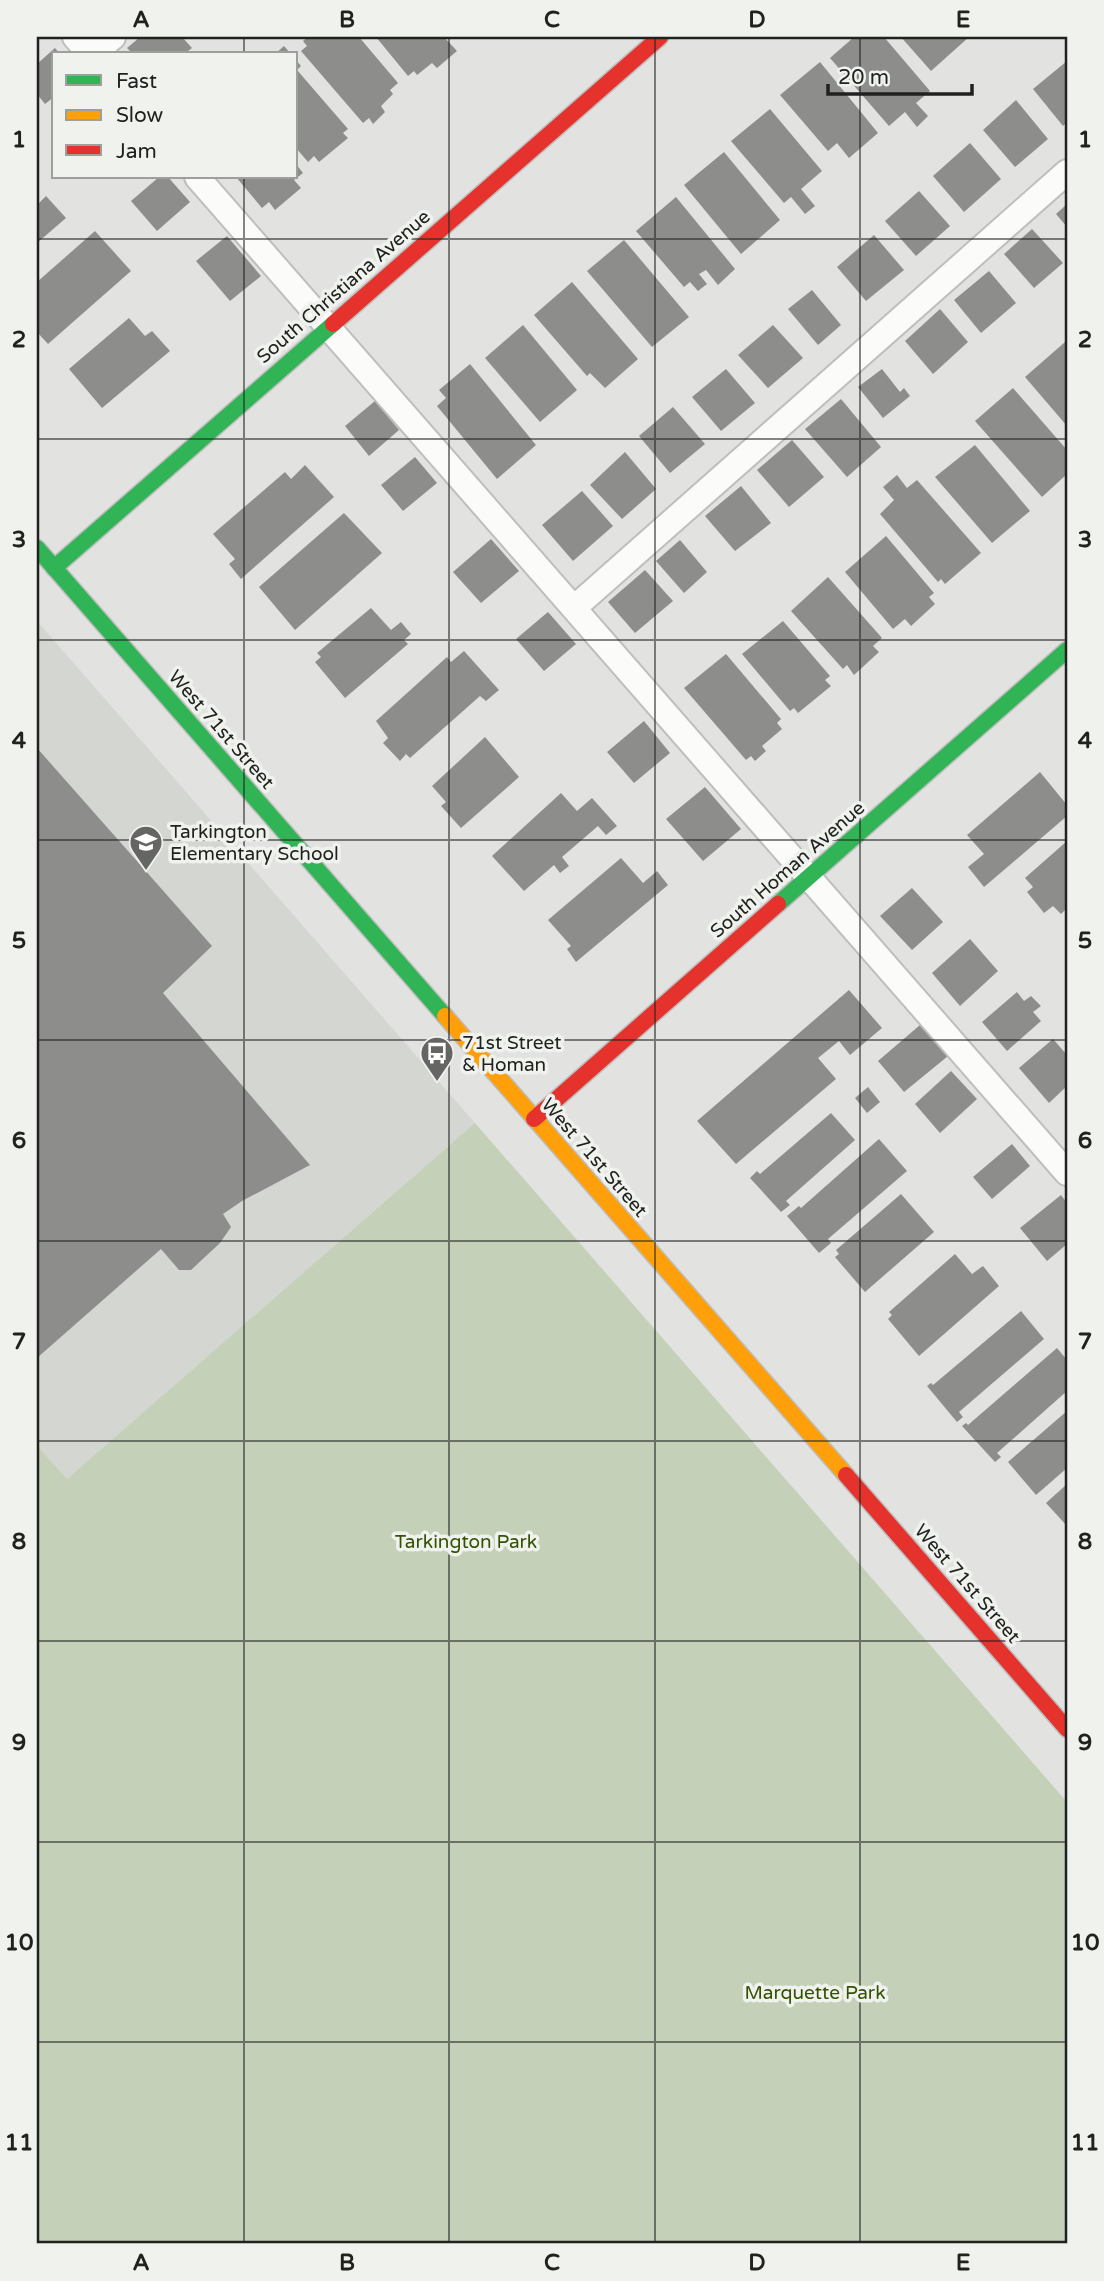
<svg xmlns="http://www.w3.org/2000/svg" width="1104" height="2281" viewBox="0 0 1104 2281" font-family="'Varela Round',sans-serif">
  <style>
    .built { fill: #d4d7d1 }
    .green { fill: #c4d0b7 }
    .building { fill: #8d8e8c }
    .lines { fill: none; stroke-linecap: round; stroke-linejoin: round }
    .lane-casing { stroke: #bdbebd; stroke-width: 28 }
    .fast-casing { stroke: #bdbebd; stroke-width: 19 }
    .slow-casing { stroke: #bdbebd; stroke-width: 19 }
    .jam-casing { stroke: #bdbebd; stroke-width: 19 }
    .lane { stroke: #fbfbfa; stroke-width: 24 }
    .fast { stroke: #30b455; stroke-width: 16 }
    .slow { stroke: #ff9f0a; stroke-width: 16 }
    .jam { stroke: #e5322d; stroke-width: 16 }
    .grid { fill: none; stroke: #212220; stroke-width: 2; stroke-opacity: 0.55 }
    .labels { text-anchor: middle; stroke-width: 7; stroke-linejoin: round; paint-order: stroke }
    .street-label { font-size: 19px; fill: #212220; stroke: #eff2ed }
    .poi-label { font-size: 19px; fill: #212220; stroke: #eff2ed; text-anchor: start }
    .park-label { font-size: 19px; fill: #345104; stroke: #eff2ed }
    .neatline { fill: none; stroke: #212220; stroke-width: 2.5 }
    .grid-label { font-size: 23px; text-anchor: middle; font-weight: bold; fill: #212220 }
  </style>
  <rect width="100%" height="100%" fill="#e2e3e1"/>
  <polygon class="built" points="37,621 475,1123 66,1480 37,1446"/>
  <polygon class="green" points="475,1123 1067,1802 1067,2244 37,2244 37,1446 67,1479"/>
  <g class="building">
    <polygon points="140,37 182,37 192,48 184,54 133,54 127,48"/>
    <polygon points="308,37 359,37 398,83 390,90 393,94 381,106 385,112 373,124 369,118 363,123 301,51 307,46 303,41"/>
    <polygon points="376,37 444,37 457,51 437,68 432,63 417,75 414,71 408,76"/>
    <polygon points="854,37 884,37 930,91 916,103 928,116 917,127 905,112 889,126 830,58"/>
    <polygon points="901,37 969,37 931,71"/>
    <polygon points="284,46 291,54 275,54"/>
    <polygon points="55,48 60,54 54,54 54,97 45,104 37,94 37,64"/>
    <polygon points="296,60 301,66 297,70 348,129 343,133 348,138 319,162 314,156 308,162 296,148"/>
    <polygon points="1067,61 1067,122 1063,126 1033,89"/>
    <polygon points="820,62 878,133 849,158 837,143 828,151 780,95"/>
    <polygon points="1016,100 1048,139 1015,167 983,130"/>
    <polygon points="770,109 822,171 801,189 815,206 805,214 791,197 784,203 731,141"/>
    <polygon points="970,143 1001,179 964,212 933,176"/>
    <polygon points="724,152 780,220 741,254 684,185"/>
    <polygon points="296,164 303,173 294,180 301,188 275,210 269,202 262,208 236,177 296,177"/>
    <polygon points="159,177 168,177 190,202 157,231 131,201"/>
    <polygon points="919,191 950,226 916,256 885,221"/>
    <polygon points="46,196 66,218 37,243 37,205"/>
    <polygon points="676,197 735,269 718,285 706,270 699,274 707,284 698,291 690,282 684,287 636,231"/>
    <polygon points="1067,204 1067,227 1056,214"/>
    <polygon points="1032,229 1063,263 1034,288 1004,254"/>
    <polygon points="95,231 131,271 48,344 37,332 37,282"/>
    <polygon points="874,235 904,270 866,301 837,267"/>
    <polygon points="227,236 261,276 230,301 196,261"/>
    <polygon points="624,240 689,317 652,347 587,271"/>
    <polygon points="989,271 1016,303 981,333 954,300"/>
    <polygon points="572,282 638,359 605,388 590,373 587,376 534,315"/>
    <polygon points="812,290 841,325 818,345 788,309"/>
    <polygon points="940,309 968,342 933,374 905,341"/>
    <polygon points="129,318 145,336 152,331 170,351 102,408 69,369"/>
    <polygon points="523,325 577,390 540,422 485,358"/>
    <polygon points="773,325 803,358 768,388 738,355"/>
    <polygon points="1065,342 1067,344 1067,426 1025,377"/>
    <polygon points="470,364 536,445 497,479 437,406 446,398 439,390"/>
    <polygon points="726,369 755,403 721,431 692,397"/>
    <polygon points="882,369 900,392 904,388 910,396 883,418 858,387"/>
    <polygon points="1013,388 1067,450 1067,474 1042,497 975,421"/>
    <polygon points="841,399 881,447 847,477 805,429"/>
    <polygon points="375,401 399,430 369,456 345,426"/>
    <polygon points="673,407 705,444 670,473 639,436"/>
    <polygon points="792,440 824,477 789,507 757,470"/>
    <polygon points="975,445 1030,511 992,543 935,477"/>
    <polygon points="625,452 656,489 622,519 590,485"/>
    <polygon points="415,457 437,483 403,511 381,485"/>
    <polygon points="305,465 334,497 241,579 229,564 235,559 213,534 285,472 291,479"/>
    <polygon points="897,475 907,488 917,480 981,553 945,584 941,579 938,582 880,514 894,500 883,487"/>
    <polygon points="741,486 771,523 735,551 705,516"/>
    <polygon points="582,491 613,526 573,561 542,525"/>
    <polygon points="344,513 382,553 295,630 259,587"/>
    <polygon points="886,536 934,593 929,597 935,604 911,626 905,619 893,629 845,572"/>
    <polygon points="491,539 519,571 481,603 453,572"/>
    <polygon points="680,540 707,572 684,593 656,561"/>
    <polygon points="645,570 673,601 635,633 608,602"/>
    <polygon points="828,577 882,638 873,646 879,652 854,675 847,665 843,669 791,611"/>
    <polygon points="371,608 391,630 401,622 411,634 404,640 408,644 345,698 315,662 321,657 317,653"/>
    <polygon points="548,612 576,644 544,671 516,639"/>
    <polygon points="783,621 830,676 825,680 831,686 798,713 794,708 790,711 742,654"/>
    <polygon points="464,651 499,690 486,701 480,696 410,758 406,754 400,761 383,743 388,738 376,721 447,657 451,662"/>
    <polygon points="726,654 781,719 777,723 782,729 762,746 766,751 755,761 751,756 746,760 684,688"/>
    <polygon points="644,721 670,753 634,783 607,752"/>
    <polygon points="485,737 519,777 461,828 441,806 446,802 432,786"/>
    <polygon points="37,748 212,946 163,993 310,1165 242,1201 223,1214 231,1227 220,1243 191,1270 179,1270 161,1249 37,1358"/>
    <polygon points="1040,772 1067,805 1067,816 984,887 968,867 984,854 967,835"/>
    <polygon points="705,787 741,829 703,861 666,819"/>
    <polygon points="561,793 577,811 592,798 617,826 606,835 598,826 562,857 569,866 560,873 554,865 524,891 492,856"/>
    <polygon points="1067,841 1067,908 1061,914 1053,906 1044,913 1027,892 1033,887 1025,878"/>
    <polygon points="621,858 643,883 657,871 668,885 576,962 567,949 571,946 548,920"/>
    <polygon points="912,888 943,922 912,950 880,916"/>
    <polygon points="970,939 998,971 960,1006 932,973"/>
    <polygon points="849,990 882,1028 850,1055 839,1041 818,1058 836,1079 736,1164 697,1121"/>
    <polygon points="1017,992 1024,1001 1031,996 1041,1006 1033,1012 1041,1021 1007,1051 982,1022"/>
    <polygon points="920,1025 948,1056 904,1092 878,1061"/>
    <polygon points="1053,1039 1067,1055 1067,1086 1049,1103 1019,1068"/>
    <polygon points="951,1071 977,1099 940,1133 915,1104"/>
    <polygon points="868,1087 880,1102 867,1113 855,1098"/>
    <polygon points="831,1113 855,1140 786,1201 790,1205 781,1212 750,1178 757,1171 760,1174"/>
    <polygon points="879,1139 907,1171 828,1239 831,1243 819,1253 787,1216 799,1206 801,1208"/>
    <polygon points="1012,1144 1030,1166 992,1199 973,1177"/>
    <polygon points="901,1194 934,1232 865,1292 835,1257 839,1254 836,1250"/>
    <polygon points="1061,1195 1067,1203 1067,1244 1047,1261 1020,1228"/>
    <polygon points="955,1254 972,1274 983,1266 999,1286 919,1356 888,1319 892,1315 889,1312"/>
    <polygon points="1021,1311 1044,1339 959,1412 963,1417 957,1422 927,1386 931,1383 933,1385"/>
    <polygon points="1057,1348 1067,1360 1067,1391 997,1453 1001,1457 995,1462 962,1426 966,1423 968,1425"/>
    <polygon points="1067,1411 1067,1468 1036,1495 1008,1462"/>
    <polygon points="1067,1484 1067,1526 1046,1503"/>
  </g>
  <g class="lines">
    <defs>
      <g id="lane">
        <polyline points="75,37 90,54"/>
        <polyline points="93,54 113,37"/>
        <polyline points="197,177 1067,1173"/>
        <polyline points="574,608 1067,172"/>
      </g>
      <g id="fast">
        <polyline points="37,548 445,1016"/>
        <polyline points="54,568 333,324"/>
        <polyline points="778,904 1067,650"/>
      </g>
      <polyline id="slow" points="445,1016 846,1475"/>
      <g id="jam">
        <polyline points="333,324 660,37"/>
        <polyline points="534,1119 778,904"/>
        <polyline points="846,1475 1067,1729"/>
      </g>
    </defs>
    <use href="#lane" class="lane-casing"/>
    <use href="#fast" class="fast-casing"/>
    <use href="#slow" class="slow-casing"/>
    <use href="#jam" class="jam-casing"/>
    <use href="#lane" class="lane"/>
    <use href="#fast" class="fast"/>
    <use href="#slow" class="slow"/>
    <use href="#jam" class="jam"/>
  </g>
  <path class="grid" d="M244,37v17M449,37v2207M655,37v2207M860,37v2207M244,177v2067M37,239h1030M37,439h1030M37,640h1030M37,840h1030M37,1040h1030M37,1241h1030M37,1441h1030M37,1641h1030M37,1842h1030M37,2042h1030"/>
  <defs>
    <symbol id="school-pin" viewBox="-11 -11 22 30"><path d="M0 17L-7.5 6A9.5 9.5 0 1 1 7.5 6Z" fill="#656664" stroke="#eff2ed"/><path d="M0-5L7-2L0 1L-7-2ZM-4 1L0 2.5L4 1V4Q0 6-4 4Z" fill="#fff"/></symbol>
    <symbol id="bus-pin" viewBox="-11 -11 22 30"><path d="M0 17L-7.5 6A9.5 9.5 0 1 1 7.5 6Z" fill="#656664" stroke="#eff2ed"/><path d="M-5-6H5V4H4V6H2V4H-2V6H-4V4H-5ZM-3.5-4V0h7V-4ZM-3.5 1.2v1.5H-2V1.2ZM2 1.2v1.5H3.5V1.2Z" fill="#fff"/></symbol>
  </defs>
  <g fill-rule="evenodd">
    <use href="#school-pin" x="127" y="823" width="38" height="52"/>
    <use href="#bus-pin" x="418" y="1034" width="38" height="52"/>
  </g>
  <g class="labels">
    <g class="street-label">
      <text transform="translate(343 286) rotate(-41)" y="7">South Christiana Avenue</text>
      <text transform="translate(222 729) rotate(49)" y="7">West 71st Street</text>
      <text transform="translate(787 869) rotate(-41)" y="7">South Homan Avenue</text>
      <text transform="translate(595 1157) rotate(49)" y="7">West 71st Street</text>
      <text transform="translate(968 1583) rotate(49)" y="7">West 71st Street</text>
    </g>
    <g class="poi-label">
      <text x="170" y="838">Tarkington<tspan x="170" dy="22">Elementary School</tspan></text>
      <text x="462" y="1049">71st Street<tspan x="462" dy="22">&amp; Homan</tspan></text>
    </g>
    <g class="park-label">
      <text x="466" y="1548">Tarkington Park</text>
      <text x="815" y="1999">Marquette Park</text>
    </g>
  </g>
  <rect width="1104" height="2281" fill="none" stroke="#eff2ed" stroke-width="77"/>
  <rect x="52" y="52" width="245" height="126" fill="#eff2ed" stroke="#9d9f9b" stroke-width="2"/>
  <rect x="66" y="75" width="35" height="10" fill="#30b455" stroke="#9d9f9b" stroke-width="2"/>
  <text x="116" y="88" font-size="21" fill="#212220">Fast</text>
  <rect x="66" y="110" width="35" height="10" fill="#ff9f0a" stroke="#9d9f9b" stroke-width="2"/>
  <text x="116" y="122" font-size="21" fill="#212220">Slow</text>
  <rect x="66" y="145" width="35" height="10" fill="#e5322d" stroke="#9d9f9b" stroke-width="2"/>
  <text x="116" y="158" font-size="21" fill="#212220">Jam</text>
  <path d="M828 84v10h144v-10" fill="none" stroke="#212220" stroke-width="3.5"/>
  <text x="838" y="84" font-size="21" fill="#212220" stroke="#eff2ed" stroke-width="5" paint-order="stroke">20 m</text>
  <rect x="38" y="38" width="1028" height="2204" class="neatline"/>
  <g class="grid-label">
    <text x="141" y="27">A</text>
    <text x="347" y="27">B</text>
    <text x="552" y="27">C</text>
    <text x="757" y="27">D</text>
    <text x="963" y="27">E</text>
    <text x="19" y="147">1</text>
    <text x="1085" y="147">1</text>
    <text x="19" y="347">2</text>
    <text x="1085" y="347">2</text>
    <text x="19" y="547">3</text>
    <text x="1085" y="547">3</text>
    <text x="19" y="748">4</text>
    <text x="1085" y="748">4</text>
    <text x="19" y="948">5</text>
    <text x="1085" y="948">5</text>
    <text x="19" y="1148">6</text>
    <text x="1085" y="1148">6</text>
    <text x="19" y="1349">7</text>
    <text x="1085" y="1349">7</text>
    <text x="19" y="1549">8</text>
    <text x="1085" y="1549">8</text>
    <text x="19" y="1750">9</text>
    <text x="1085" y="1750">9</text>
    <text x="19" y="1950">10</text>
    <text x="1085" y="1950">10</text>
    <text x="19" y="2150">11</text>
    <text x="1085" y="2150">11</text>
    <text x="141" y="2270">A</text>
    <text x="347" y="2270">B</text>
    <text x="552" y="2270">C</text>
    <text x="757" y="2270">D</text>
    <text x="963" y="2270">E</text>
  </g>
</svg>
